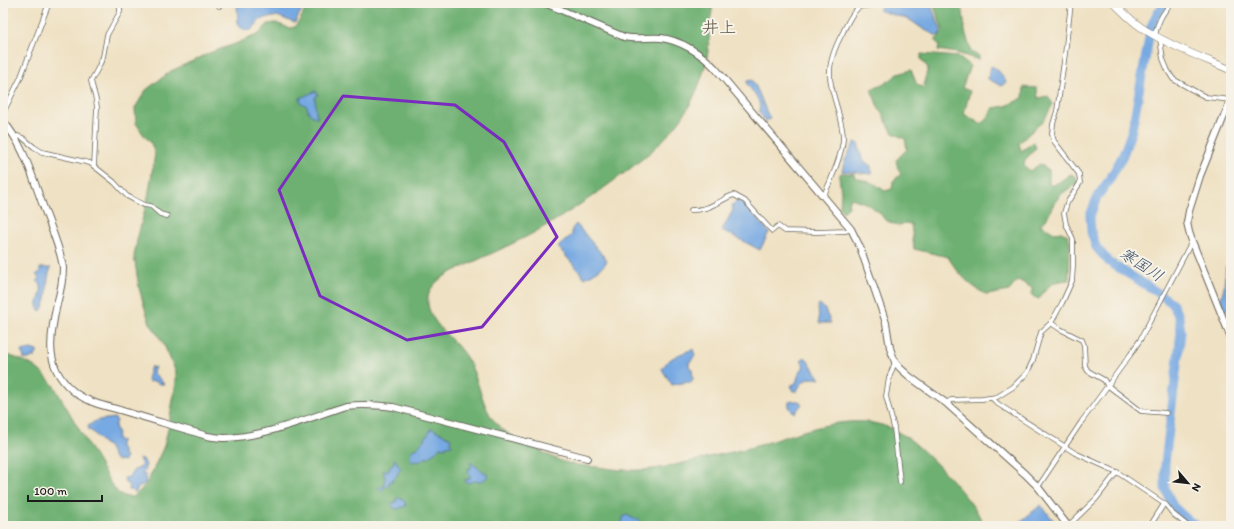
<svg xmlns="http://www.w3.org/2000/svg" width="1234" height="529" viewBox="0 0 1234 529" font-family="Itim,'Klee One',sans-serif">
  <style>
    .forest { fill: #6eb072; stroke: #456647 }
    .water { fill: #77a9e2; stroke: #4a627f }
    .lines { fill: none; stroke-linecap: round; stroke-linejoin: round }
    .river { stroke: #77a9e2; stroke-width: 9 }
    .street-casing { stroke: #666156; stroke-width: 5.5 }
    .secondary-casing { stroke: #666156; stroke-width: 8 }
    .primary-casing { stroke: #666156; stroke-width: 8 }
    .street { stroke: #fff; stroke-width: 4 }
    .secondary { stroke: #fff; stroke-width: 6 }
    .primary { stroke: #fff; stroke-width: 7 }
    .marked { fill: none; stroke: #7b2cbf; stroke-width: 3; stroke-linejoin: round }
    .labels { text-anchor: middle; stroke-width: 4; stroke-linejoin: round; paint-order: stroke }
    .water-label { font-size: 16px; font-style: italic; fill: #40546b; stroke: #f7f3e8 }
    .quarter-label { font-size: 17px; fill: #605546; stroke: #f7f3e8 }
  </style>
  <rect width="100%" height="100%" fill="#f7f3e8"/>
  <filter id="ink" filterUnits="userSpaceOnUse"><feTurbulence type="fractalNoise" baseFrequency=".025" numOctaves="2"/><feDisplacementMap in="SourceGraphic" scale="8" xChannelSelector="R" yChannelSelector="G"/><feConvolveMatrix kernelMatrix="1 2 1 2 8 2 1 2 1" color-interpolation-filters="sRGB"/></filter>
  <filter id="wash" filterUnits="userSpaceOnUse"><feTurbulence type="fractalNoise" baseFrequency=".012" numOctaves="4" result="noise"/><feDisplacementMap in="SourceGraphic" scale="16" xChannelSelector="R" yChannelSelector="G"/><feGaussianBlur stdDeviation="0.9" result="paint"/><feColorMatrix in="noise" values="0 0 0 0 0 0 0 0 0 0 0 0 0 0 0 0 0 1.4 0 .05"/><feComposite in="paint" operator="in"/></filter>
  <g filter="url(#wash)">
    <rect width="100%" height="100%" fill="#efe1c3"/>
    <g class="forest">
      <path d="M306,3h408c-5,16 -4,32 -6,48 -2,15 -7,30 -13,43 -14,34 -44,59 -72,80 -31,23 -63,45 -97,63 -24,12 -49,23 -74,35 -6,3 -13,7 -18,13 -16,19 2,39 16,53 8,8 15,16 20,26 8,16 11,35 20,51 4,7 10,12 15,16 11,9 23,15 36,20 7,4 15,8 23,11 10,3 22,4 33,5 10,1 19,3 29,3 28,2 56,-7 83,-13 17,-4 34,-7 51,-12 35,-11 81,-30 118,-21 9,2 18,7 27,12 18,11 74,70 79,90h-981v-172c25,7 35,12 51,32l57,98 8,10 8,3h6l7,-6 8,-10 16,-35 4,-17 8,-47v-9l-3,-8 -10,-22 -13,-20 -5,-14 -6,-21 -5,-32 3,-16 11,-43 7,-43 -4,-11 -8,-9 -7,-11 -1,-15 11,-18 25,-19 41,-19 23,-8 24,-10 9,-10 8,-1 13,5 6,-1c5,-8 11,-15 11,-24z"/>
      <polygon points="933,3 957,3 963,11 965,31 971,52 979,56 979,60 957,53 938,50 939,44 935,41 943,31"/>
      <path d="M921,54l37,3 12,9 -8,22 8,3 -6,23 17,10 7,-6 5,-10 13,-2 17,-8 1,-11 13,1 1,10 10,-2 5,8 -9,16 -25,23 2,8 6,-4 7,-5 2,6 -11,12 -1,5 6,6 10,-7 9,6v13l2,3 8,-4 12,-8 5,3 1,6 -17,12 -8,12 -6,13 -6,4 14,9 7,-1 7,3 2,8 -1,37c-17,1 -21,5 -30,19l-7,-3v-8l-14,-8 -9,11 -22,4c-18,-10 -28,-20 -39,-38l-34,-8 -3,-25 -7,-1 -5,3 -14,-6 -6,-8 -14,-9 -14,-5 -3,4 1,5 -6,5 -3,-5 1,-14 -2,-17 2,-3 13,1 1,3 20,7 10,7 7,-2 1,-8 8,-7 -3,-5 -2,-9 11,-11 -2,-10 -12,-6 -15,-26 -7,-18 18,-8 9,-7 13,-4 6,15 8,3 -1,-6 4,-14 -7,-9z"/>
    </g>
    <g class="water">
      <path d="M237,3h65l1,4 -8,16 -18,-7c-5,2 -8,1 -13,2 -10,2 -9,22 -26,7z"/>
      <polygon points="886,3 930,3 941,30 940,34 937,36 923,29 910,20 878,10"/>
      <path d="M991,66c8,3 11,9 15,16l-4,4 -14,-7z"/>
      <path d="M752,80c8,12 11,26 18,39l-5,2 -6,-9c3,-13 -6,-19 -12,-28v-3z"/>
      <polygon points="316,91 318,95 315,97 316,113 318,118 314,116 312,116 308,111 307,106 301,103 300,98"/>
      <polygon points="855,142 858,143 862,159 871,166 871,170 873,172 872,174 842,171 845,160"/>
      <polygon points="740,199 769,232 760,250 722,230 733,210 732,205"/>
      <path d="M576,224l31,36c-2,8 -15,14 -22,18l-27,-31 14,-12v-6z"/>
      <polygon points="1226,266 1231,269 1231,309 1224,312 1220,302 1224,287"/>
      <path d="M40,268h11c-7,14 0,29 -10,43l-3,-2c0,-2 0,-5 0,-7 2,-7 5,-11 2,-19l-3,-2 2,-3 -3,-3 4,-3z"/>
      <polygon points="820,304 824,308 831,323 819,323 818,305"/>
      <polygon points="31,349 37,351 37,354 35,355 35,357 32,357 29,359 24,359 23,354 21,353 22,351"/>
      <path d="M693,349l2,7 -6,7v4l3,2 1,9 -2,5 -4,-1 -15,3c-3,-6 -7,-10 -10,-16 8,-13 17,-14 31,-20z"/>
      <path d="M805,357l15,22c-11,-3 -18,1 -23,12h-4l-3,-5 6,-3 4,-13h2c2,-4 2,-7 -1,-10z"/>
      <polygon points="151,366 152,368 155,367 153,372 164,384 160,384 153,381 149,382 147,379"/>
      <path d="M793,401h5l4,3 -7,9c-4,-3 -7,-5 -6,-11z"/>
      <path d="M115,418l2,3 -2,5 3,8 -1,3 1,3 4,1 -2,2v4l3,3v6l3,1 -2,4 -4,-1 -2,1c-6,-4 -6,-7 -9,-13 -3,-4 -5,-4 -8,-7 -5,-4 -6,-9 -12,-11l-1,-4 6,-4 5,-2z"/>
      <path d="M430,429h3l18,9 -1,4 2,3 -6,1v2l-6,-1 -5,5 -2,1 -4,5h-4l-7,4 -3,-1 -2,1 -3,-2 1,-9 3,-2h3c4,-7 11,-12 13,-20z"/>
      <polygon points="139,458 144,460 146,466 144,469 145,471 143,473 142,475 146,475 145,478 146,481 144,484 138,488 135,493 132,490 129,490 128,484 125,483 124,478 129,477 134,470 137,469 142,466"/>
      <polygon points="394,459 397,461 397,463 401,469 398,471 398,475 397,475 393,479 392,481 389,482 389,485 384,487 382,491 380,490 379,488 384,485 385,477 383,470 387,471 389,470 389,467 394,463"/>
      <path d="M470,462l18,13c-5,10 -12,4 -20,8l-4,-3 5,-1 2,-2 -3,-3 1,-6h2l1,-2 -2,-2z"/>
      <polygon points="397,498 402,498 405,502 406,506 397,509 394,508 392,504 393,502 396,502"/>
      <polygon points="1041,505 1058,526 1015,526"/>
      <polygon points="627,515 636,520 638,518 641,524 638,526 620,526 623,520 623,517"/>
    </g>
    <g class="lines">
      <polyline class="river" points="1165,3 1155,17 1151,27 1132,130 1123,155 1110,179 1097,197 1090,216 1091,232 1096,247 1109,262 1157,292 1172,303 1179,317 1181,332 1165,463 1165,488 1173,506 1188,520 1197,526"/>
    </g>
  </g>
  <g filter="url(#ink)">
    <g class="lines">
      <defs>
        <g id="street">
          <polyline points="218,3 219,6"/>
          <path d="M1155,36c2,-14 8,-23 16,-33"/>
          <polyline points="1160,39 1163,59 1168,71 1173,79 1198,93 1206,97 1231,100"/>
          <polyline points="3,113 20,79 49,3"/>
          <polyline points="16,137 18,136 23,138 34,147 42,152 90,163 114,182 127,196 144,205 151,206 160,214 167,216"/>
          <polyline points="94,166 97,108 96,100 91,81 98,68 103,57 107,35 120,12 120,3"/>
          <path d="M824,195c6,-12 19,-43 19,-57 0,-9 -3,-18 -5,-27 -3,-12 -8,-24 -8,-36 -1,-15 6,-30 13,-43 4,-8 8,-18 15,-24 6,-4 14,-1 20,-5"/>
          <path d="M691,210c8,0 15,-1 22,-5 8,-3 13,-8 21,-10l11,6 27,30 6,-5 7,5 32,1 29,-1 5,-2"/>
          <polyline points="1051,323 1060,329 1082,340 1084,345 1085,366 1088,371 1104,380 1107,385 1141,411 1166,413"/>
          <polyline points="895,362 889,378 886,396 894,428 900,482"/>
          <polyline points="992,398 998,404 1075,453 1117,472 1166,505 1173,514 1188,526"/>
          <polyline points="946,403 951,400 982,399 997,397 1013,387 1027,373 1033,360 1041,332 1051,323 1062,303 1072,281 1073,266 1073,239 1066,224 1064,213 1067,203 1080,183 1079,174 1054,141 1052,134 1053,124 1057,111 1065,54 1071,3"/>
          <polyline points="1038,487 1082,421 1130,355 1140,340 1192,241"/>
          <polyline points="1068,526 1096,499 1117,472"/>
          <polyline points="1150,526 1164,504"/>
          <polyline points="1225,526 1231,517"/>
        </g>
        <g id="secondary">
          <path d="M545,3l79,34c12,3 24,0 37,1 19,2 41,16 54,30l136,161 9,18 22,64 4,12 4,25 5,14 5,6 10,9 36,26 79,71 13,13 30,39"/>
          <polyline points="1231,99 1200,176 1189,211 1187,222 1189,232 1192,241 1231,338"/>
          <path d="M3,121c22,25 30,59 42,90 6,17 16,39 18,57 0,12 -3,25 -6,36 -8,35 -13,66 20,90 13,9 28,12 43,16 29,9 58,17 87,26 6,1 12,2 18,2 39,-1 83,-20 121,-32 16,-2 31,-1 47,1l194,51"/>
        </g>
        <path id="primary" d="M1114,3c10,10 20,21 33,28 25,16 56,27 84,39"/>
      </defs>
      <use href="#street" class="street-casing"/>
      <use href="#secondary" class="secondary-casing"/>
      <use href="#primary" class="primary-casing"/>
      <use href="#street" class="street"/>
      <use href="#secondary" class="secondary"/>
      <use href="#primary" class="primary"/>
    </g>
  </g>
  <path class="marked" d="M343,96l112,9 49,37 53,95 -75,90 -75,13 -87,-44 -41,-106z"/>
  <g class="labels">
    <g class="water-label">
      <text transform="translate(1142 264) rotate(33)" y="6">寒国川</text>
    </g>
    <g class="quarter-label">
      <text x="719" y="33">井上</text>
    </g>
  </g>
  <rect width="1234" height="529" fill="none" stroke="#f7f3e8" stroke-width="16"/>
  <g transform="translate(1188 483) rotate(118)" stroke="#f7f3e8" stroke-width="3" paint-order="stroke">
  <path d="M0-3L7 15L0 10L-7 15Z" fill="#1c1c1c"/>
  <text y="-6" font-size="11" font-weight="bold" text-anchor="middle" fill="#1c1c1c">N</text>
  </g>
  <path d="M28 495v6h74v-6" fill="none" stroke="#1c1c1c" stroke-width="2"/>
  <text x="34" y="495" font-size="12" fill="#1c1c1c" stroke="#f7f3e8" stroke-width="3" paint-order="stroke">100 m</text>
</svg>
